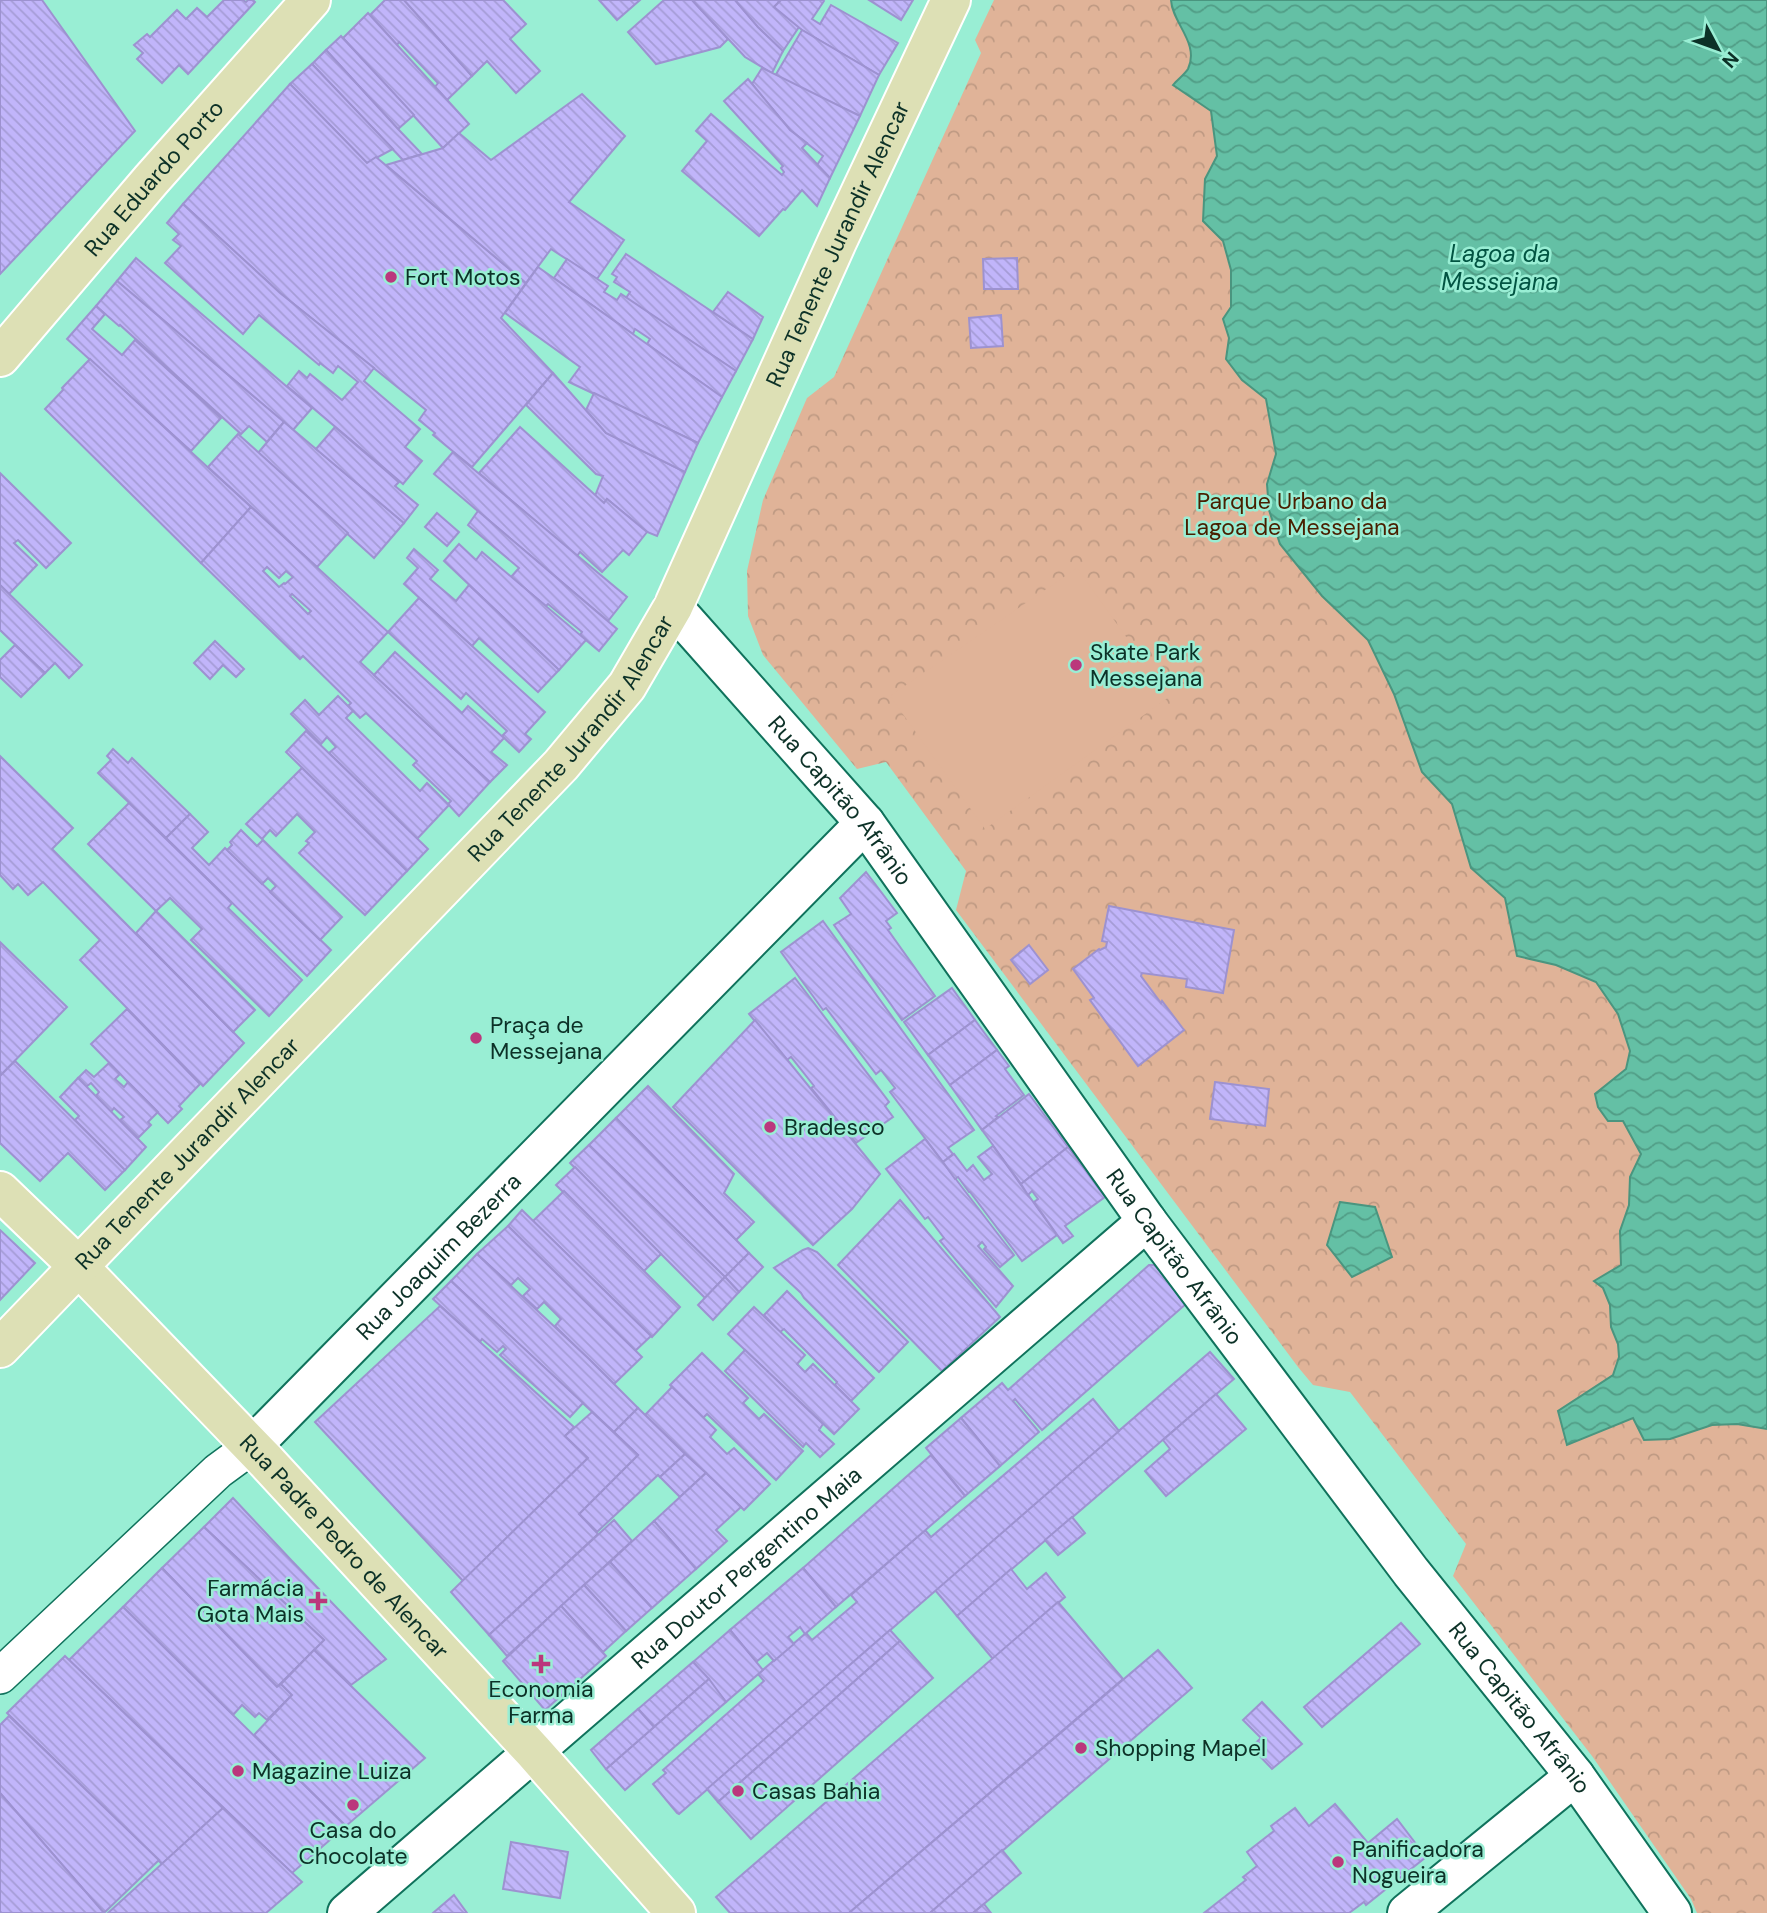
<svg xmlns="http://www.w3.org/2000/svg" width="1767" height="1913" viewBox="0 0 1767 1913" font-family="'DM Sans',sans-serif">
  <style>
    .park { fill: url(#park-crowns) }
    .pitch { fill: #e0b398 }
    .water { fill: url(#water-waves); stroke: #4a957f; stroke-width: 2 }
    .building { fill: url(#building-back-hatch); stroke: #9d92d0; stroke-width: 2; fill-rule: evenodd }
    .lines { fill: none; stroke-linecap: round; stroke-linejoin: round }
    .pedestrian-casing { stroke: #10725c; stroke-width: 38 }
    .minor-casing { stroke: #10725c; stroke-width: 42 }
    .primary-casing { stroke: #fff; stroke-width: 42 }
    .pedestrian { stroke: #fff; stroke-width: 35 }
    .minor { stroke: #fff; stroke-width: 38 }
    .primary { stroke: #dde0b5; stroke-width: 38 }
    .poi-dot { fill: #bb377c; stroke: #99eed4; stroke-width: 2.5 }
    .labels { text-anchor: middle; stroke-width: 5; stroke-linejoin: round; paint-order: stroke }
    .street-label { font-size: 23px; fill: #0c3127; stroke: #99eed4 }
    .poi-label { font-size: 23px; fill: #0c3127; stroke: #99eed4; text-anchor: start }
    .park-label { font-size: 23px; fill: #491f00; stroke: #99eed4 }
    .water-label { font-size: 24px; font-style: italic; fill: #025442; stroke: #99eed4 }
  </style>
  <defs>
    <pattern id="park-crowns" width="20" height="18" patternUnits="userSpaceOnUse" patternTransform="scale(1.75)"><rect width="20" height="18" fill="#e0b398"/><path d="M2 6a3 3 0 1 1 6 0M12 15a3 3 0 1 1 6 0" fill="none" stroke="#bf9a83"/></pattern>
    <pattern id="water-waves" width="16" height="10" patternUnits="userSpaceOnUse" patternTransform="scale(1.75)"><rect width="16" height="10" fill="#64c0a5"/><path d="M0 5q4-4 8 0t8 0" fill="none" stroke="#519d86"/></pattern>
    <pattern id="building-back-hatch" width="6" height="6" patternUnits="userSpaceOnUse" patternTransform="scale(1.75)"><rect width="6" height="6" fill="#c1b5fa"/><path d="M-1 5l2 2M0 0l6 6M5-1l2 2" fill="none" stroke="#a59cd6"/></pattern>
  </defs>
  <rect width="100%" height="100%" fill="#99eed4"/>
  <polygon class="park" points="994,0 1767,0 1767,1913 1697,1913 1691,1899 1592,1756 1453,1576 1466,1544 1350,1392 1313,1385 1298,1367 956,910 966,871 886,762 857,769 763,655 748,616 747,571 763,500 807,398 834,377 981,53 975,40"/>
  <polygon class="pitch" points="1077,568 1169,697 985,829 890,696"/>
  <g class="water">
    <path d="M1171,0h596v1429l-30,-5 -25,1 -42,14 -26,1 -11,-22 -66,27 -9,-34 55,-36 6,-18 -1,-13 -7,-17 -1,-22 -7,-17 -9,-7 27,-16 -1,-34 9,-26 1,-28 11,-23 -18,-33h-15l-10,-14 -3,-13 31,-25 4,-18 -12,-37 -22,-32 -40,-17 -39,-9 -12,-58 -34,-30 -19,-64 -30,-32 -28,-78 -26,-54 -46,-44 -42,-52 -11,-34 -2,-26 9,-30 -10,-55 -24,-19 -16,-21 3,-21 -6,-19 8,-12v-37l-8,-29 -20,-20 2,-42 12,-23 -6,-45 -38,-26c4,-5 12,-11 15,-16 12,-26 -16,-46 -17,-69z"/>
    <polygon points="1340,1202 1375,1207 1392,1257 1352,1277 1327,1245"/>
  </g>
  <g class="building">
    <polygon points="0,0 42,0 135,131 0,274"/>
    <polygon points="224,0 243,0 246,2 248,0 253,0 255,2 188,74 179,65 162,83 137,59 143,53 134,45 147,34 150,37 177,10 186,19 197,8 207,17"/>
    <polygon points="385,0 404,0 472,76 447,100 435,87 438,83 399,42 397,45 370,15"/>
    <polygon points="404,0 503,0 526,24 510,39 540,71 516,93 487,61 472,76"/>
    <polygon points="599,0 640,0 617,20"/>
    <polygon points="664,0 692,0 728,39 720,47 656,64 628,32"/>
    <polygon points="692,0 735,0 758,27 783,51 772,73 745,57"/>
    <polygon points="735,0 781,0 774,7 799,27 783,51 758,27"/>
    <polygon points="781,0 823,0 824,1 812,19 820,24 831,5 898,43 879,75 802,30 774,7"/>
    <polygon points="869,0 913,0 901,20"/>
    <polygon points="368,13 469,124 443,148 343,38"/>
    <polygon points="802,30 879,75 860,116 775,76"/>
    <polygon points="341,36 414,115 398,129 326,50"/>
    <polygon points="326,50 398,129 422,154 403,160 312,64"/>
    <polygon points="312,64 393,149 367,163 290,84"/>
    <polygon points="762,68 860,116 830,178 817,165 823,156 790,130 752,84"/>
    <polygon points="748,79 790,130 807,143 802,148 830,178 817,206 802,190 785,210 783,209 759,236 682,171 707,141 696,131 711,114 782,175 784,172 781,168 783,166 724,101"/>
    <polygon points="290,84 367,163 376,157 526,283 501,318 553,373 472,467 433,435 435,433 419,420 426,410 280,293 183,204"/>
    <polygon points="582,94 625,136 569,202 624,240 597,279 551,249 526,283 386,165 443,148 459,133 491,160"/>
    <polygon points="183,204 280,293 374,368 364,381 420,429 405,447 422,461 403,484 287,386 299,371 307,378 310,374 342,400 358,382 338,366 333,373 320,363 319,365 259,315 243,334 165,263 181,246 173,240 179,234 167,223"/>
    <polygon points="626,254 753,339 736,371 626,298 630,292 614,282 617,277 612,274"/>
    <polygon points="136,258 312,408 293,430 117,281"/>
    <polygon points="1017,258 1018,289 984,289 983,259"/>
    <polygon points="567,259 608,286 604,292 617,300 621,294 736,371 722,397 647,344 650,339 635,329 633,334 554,278"/>
    <polygon points="538,267 722,397 698,443 569,382 580,367 505,313"/>
    <polygon points="117,281 284,422 267,442 249,426 241,434 120,325 119,326 96,306"/>
    <polygon points="728,292 763,317 753,339 713,312"/>
    <polygon points="96,306 105,314 92,329 122,355 135,340 221,418 191,451 67,339"/>
    <polygon points="1001,315 1003,346 971,348 969,318"/>
    <polygon points="90,359 251,507 201,563 45,409 63,390 62,388"/>
    <polygon points="553,373 606,433 685,472 657,536 647,532 607,499 604,503 595,496 603,476 596,474 526,405"/>
    <polygon points="594,393 698,443 685,472 606,433 586,410"/>
    <polygon points="284,422 404,523 374,558 258,453"/>
    <polygon points="335,427 399,482 395,486 418,505 404,523 316,449"/>
    <polygon points="520,427 604,503 607,499 647,532 629,555 623,550 602,572 580,552 577,556 479,473"/>
    <polygon points="238,434 348,533 317,567 208,467"/>
    <polygon points="453,452 627,597 608,621 434,474"/>
    <polygon points="0,473 71,543 46,568 18,540 14,543 37,565 9,594 0,585"/>
    <path d="M251,507l137,125 -28,30 130,120 -31,34 -11,-12 3,-3 -38,-36 4,-4 -51,-48 -6,5 -12,-12 3,-3 -48,-47 -3,3 -99,-96zM267,567l12,11 7,-7 7,6 -8,7 -1,-1 -5,4 -16,-16zM292,594l19,17 -3,3 -18,-18z"/>
    <polygon points="478,511 617,629 599,651 580,635 582,632 548,604 546,606 511,577 519,568 468,525"/>
    <polygon points="437,513 459,532 447,546 425,527"/>
    <polygon points="459,544 476,560 482,552 586,640 559,670 444,561"/>
    <polygon points="414,549 438,570 430,579 456,601 469,585 559,670 538,692 479,638 472,646 404,584 418,568 407,558"/>
    <polygon points="0,585 82,665 69,678 55,663 45,673 0,630"/>
    <polygon points="419,598 545,712 525,734 531,739 519,752 502,736 507,731 466,693 461,699 388,632"/>
    <polygon points="215,641 244,669 236,677 223,665 210,679 194,663"/>
    <polygon points="15,645 45,673 21,697 0,677 0,660"/>
    <polygon points="395,652 462,713 468,706 504,738 491,752 507,765 490,782 374,675"/>
    <polygon points="338,696 353,711 346,718 420,791 427,783 449,805 417,839 329,753 336,747 327,737 321,744 291,714 305,700 319,715"/>
    <polygon points="306,731 428,849 407,871 286,752"/>
    <polygon points="113,749 128,763 132,758 190,814 166,838 98,773 111,760 107,756"/>
    <polygon points="0,756 73,828 52,849 244,1043 203,1086 80,960 100,940 43,882 28,895 18,884 13,889 0,875"/>
    <polygon points="302,768 407,871 365,915 299,853 309,843 306,841 315,832 297,814 276,836 270,830 262,839 246,824"/>
    <polygon points="129,803 232,903 228,908 302,980 269,1016 191,940 202,929 170,898 156,911 88,844"/>
    <polygon points="190,814 208,832 192,848 209,865 225,848 331,950 307,976 166,838"/>
    <polygon points="241,830 257,846 263,840 342,917 320,940 270,892 276,886 268,878 262,884 227,850 232,845 230,842"/>
    <polygon points="866,872 897,913 886,921 891,928 888,930 935,996 902,1020 834,925 851,914 840,898"/>
    <polygon points="1109,906 1234,930 1223,993 1186,987 1187,979 1142,973 1141,976 1161,1003 1162,1001 1184,1030 1138,1066 1090,1000 1094,998 1073,969 1099,949 1100,950 1106,947 1107,942 1102,941"/>
    <polygon points="156,911 255,1010 233,1032 136,933"/>
    <polygon points="823,921 974,1130 948,1148 953,1154 943,1162 890,1092 895,1088 881,1070 876,1074 826,1008 823,1010 781,952"/>
    <polygon points="0,942 67,1007 0,1076"/>
    <polygon points="1029,945 1048,970 1030,984 1011,960"/>
    <polygon points="795,978 889,1102 885,1106 893,1117 856,1143 811,1088 814,1086 791,1057 787,1060 749,1014"/>
    <polygon points="952,988 975,1020 928,1055 904,1022"/>
    <polygon points="127,1009 200,1084 179,1106 182,1109 168,1123 91,1044"/>
    <polygon points="755,1020 880,1174 852,1209 813,1245 673,1107"/>
    <polygon points="975,1020 997,1050 950,1085 928,1055"/>
    <polygon points="997,1050 1009,1066 1005,1069 1024,1095 996,1116 998,1117 982,1130 950,1085"/>
    <polygon points="15,1061 125,1170 105,1190 68,1153 40,1181 0,1143 0,1076"/>
    <polygon points="109,1063 120,1074 115,1079 124,1087 128,1082 158,1112 148,1122 151,1125 138,1138 120,1120 124,1117 114,1108 111,1112 96,1096 99,1092 91,1083 86,1087 78,1078 86,1070 94,1077"/>
    <polygon points="78,1078 146,1147 125,1170 75,1120 79,1116 60,1097"/>
    <polygon points="1215,1082 1269,1089 1265,1126 1210,1119"/>
    <polygon points="648,1086 734,1174 724,1193 754,1222 736,1240 616,1118"/>
    <polygon points="1029,1094 1068,1147 1021,1184 982,1130"/>
    <polygon points="616,1118 749,1253 725,1277 589,1145"/>
    <polygon points="925,1139 1014,1255 1000,1267 984,1249 986,1247 982,1242 978,1246 1013,1286 996,1307 940,1241 944,1238 928,1217 925,1219 886,1169"/>
    <polygon points="589,1145 725,1277 705,1298 570,1163"/>
    <polygon points="993,1146 1057,1235 1022,1261 970,1192 969,1192 958,1177 955,1179 943,1162 954,1154 967,1171 973,1165 984,1180 992,1174 978,1157"/>
    <polygon points="1068,1147 1105,1197 1065,1226 1073,1236 1063,1243 1034,1202 1038,1199 1032,1191 1028,1195 1021,1184"/>
    <polygon points="575,1167 661,1254 644,1271 556,1185"/>
    <polygon points="564,1191 680,1307 652,1337 533,1221"/>
    <polygon points="900,1200 1000,1317 942,1371 838,1265"/>
    <polygon points="522,1210 651,1336 635,1351 508,1226"/>
    <polygon points="508,1226 642,1357 614,1384 555,1326 561,1319 544,1302 537,1309 523,1296 530,1289 518,1278 511,1285 477,1254"/>
    <polygon points="0,1230 35,1263 0,1300"/>
    <polygon points="808,1248 817,1252 908,1342 879,1372 804,1298 801,1293 774,1268 803,1250"/>
    <polygon points="749,1253 763,1267 739,1292 725,1277"/>
    <polygon points="477,1254 589,1359 638,1408 614,1432 451,1281"/>
    <polygon points="1149,1265 1154,1265 1159,1270 1186,1304 1042,1430 1015,1399 1013,1401 1039,1432 1000,1466 961,1418 1002,1383 1008,1390"/>
    <polygon points="725,1277 739,1292 713,1320 698,1305"/>
    <polygon points="451,1281 583,1403 570,1417 500,1355 506,1349 503,1346 497,1352 482,1339 480,1342 433,1299"/>
    <polygon points="787,1291 874,1378 851,1401 835,1385 837,1382 784,1329 780,1332 764,1315"/>
    <polygon points="440,1306 574,1427 565,1436 588,1458 463,1581 315,1422"/>
    <polygon points="754,1307 805,1355 797,1364 805,1372 813,1364 859,1409 834,1434 728,1334"/>
    <polygon points="745,1350 823,1424 819,1430 834,1444 820,1457 806,1443 803,1447 725,1371"/>
    <polygon points="1210,1352 1234,1379 957,1616 935,1590"/>
    <polygon points="702,1353 748,1398 743,1403 759,1419 764,1414 803,1451 776,1480 707,1414 703,1418 670,1385"/>
    <polygon points="672,1387 716,1430 710,1437 727,1454 734,1448 770,1484 744,1510 645,1415"/>
    <polygon points="1216,1394 1246,1429 1166,1496 1145,1471 1170,1449 1163,1440"/>
    <polygon points="1093,1399 1119,1431 679,1814 677,1813 653,1784 666,1773 663,1770 764,1681 758,1674 806,1633 812,1640 857,1602 851,1595 925,1530 931,1537"/>
    <polygon points="638,1408 685,1454 660,1477 658,1475 597,1532 579,1514 638,1455 614,1432"/>
    <polygon points="592,1412 638,1455 579,1514 598,1534 489,1635 451,1592 588,1458 565,1436"/>
    <polygon points="961,1418 1000,1466 965,1496 926,1448"/>
    <polygon points="685,1454 706,1473 680,1497 660,1477"/>
    <polygon points="931,1455 965,1496 836,1607 803,1568"/>
    <polygon points="706,1473 741,1507 716,1530 727,1541 696,1569 654,1521"/>
    <polygon points="233,1498 292,1561 386,1659 351,1685 314,1650 324,1640 204,1527"/>
    <polygon points="1072,1517 1085,1533 1058,1555 1045,1540"/>
    <polygon points="614,1520 632,1541 507,1656 489,1635"/>
    <polygon points="654,1521 696,1569 652,1608 610,1562"/>
    <polygon points="204,1527 324,1640 277,1687 162,1568"/>
    <polygon points="610,1562 652,1608 626,1631 584,1585"/>
    <polygon points="162,1568 277,1687 281,1684 292,1695 267,1720 259,1713 255,1717 242,1705 233,1715 123,1607"/>
    <polygon points="803,1568 836,1607 805,1634 800,1627 788,1637 794,1644 774,1661 767,1653 756,1662 730,1630"/>
    <polygon points="1011,1569 1027,1589 1046,1573 1065,1597 993,1659 957,1616"/>
    <polygon points="584,1585 626,1631 603,1652 561,1606"/>
    <polygon points="1058,1602 1123,1679 849,1913 730,1913 716,1897"/>
    <polygon points="561,1606 606,1656 545,1710 503,1661"/>
    <polygon points="123,1607 346,1826 292,1873 69,1660"/>
    <polygon points="1401,1623 1420,1644 1322,1727 1304,1707"/>
    <polygon points="730,1630 763,1670 726,1702 693,1662"/>
    <polygon points="890,1630 900,1641 718,1802 707,1789"/>
    <polygon points="900,1641 933,1678 751,1839 718,1802"/>
    <polygon points="314,1650 425,1758 346,1826 254,1735 292,1695 281,1684"/>
    <polygon points="1158,1650 1192,1688 930,1913 849,1913"/>
    <polygon points="65,1656 223,1808 162,1864 7,1713"/>
    <polygon points="693,1662 709,1679 654,1727 638,1709"/>
    <polygon points="709,1679 726,1702 625,1790 606,1769"/>
    <polygon points="1262,1702 1302,1744 1272,1769 1251,1747 1261,1738 1243,1720"/>
    <polygon points="638,1709 654,1727 606,1769 591,1750"/>
    <polygon points="9,1716 159,1860 104,1913 0,1793 0,1725"/>
    <polygon points="0,1793 104,1913 105,1913 0,1913"/>
    <polygon points="1335,1804 1368,1843 1397,1819 1426,1857 1366,1905 1364,1902 1349,1913 1204,1913 1246,1880 1243,1877 1257,1866 1247,1852 1274,1831 1271,1826 1295,1808 1309,1826"/>
    <polygon points="223,1808 302,1882 266,1913 108,1913"/>
    <polygon points="511,1842 568,1852 560,1898 503,1889"/>
    <polygon points="1002,1850 1021,1873 973,1913 930,1913"/>
    <polygon points="454,1895 467,1913 433,1913"/>
    <polygon points="984,1904 991,1913 973,1913"/>
  </g>
  <g class="lines">
    <defs>
      <polyline id="pedestrian" points="0,1676 218,1471 252,1446"/>
      <g id="minor">
        <path id="s1" d="M673,607l192,216 282,398 264,351 164,204 97,137"/>
        <path id="s2" d="M252,1446l613,-623"/>
        <path id="s3" d="M347,1913l800,-692"/>
        <polyline points="1407,1913 1575,1776"/>
      </g>
      <g id="primary">
        <path id="s4" d="M0,357l151,-177 160,-180"/>
        <path id="s5" d="M0,1191l78,75 188,195 267,290 143,162"/>
        <path id="s6" d="M0,1348l561,-583 66,-79 46,-79 164,-365 114,-242"/>
      </g>
    </defs>
    <use href="#pedestrian" class="pedestrian-casing"/>
    <use href="#minor" class="minor-casing"/>
    <use href="#primary" class="primary-casing"/>
    <use href="#pedestrian" class="pedestrian"/>
    <use href="#minor" class="minor"/>
    <use href="#primary" class="primary"/>
  </g>
  <g class="poi-dot">
    <circle cx="391" cy="277" r="7"/>
    <circle cx="1076" cy="665" r="7"/>
    <circle cx="476" cy="1038" r="7"/>
    <circle cx="770" cy="1127" r="7"/>
    <path d="M314.5 1590.5h7v7h7v7h-7v7h-7v-7h-7v-7h7z"/>
    <path d="M537.5 1653.5h7v7h7v7h-7v7h-7v-7h-7v-7h7z"/>
    <circle cx="1081" cy="1748" r="7"/>
    <circle cx="238" cy="1771" r="7"/>
    <circle cx="738" cy="1791" r="7"/>
    <circle cx="353" cy="1805" r="7"/>
    <circle cx="1338" cy="1862" r="7"/>
  </g>
  <g class="labels">
    <g class="street-label">
      <text dy="8" stroke="none"><textPath href="#s4" startOffset="236">Rua Eduardo Porto</textPath></text>
      <text dy="8" stroke="none"><textPath href="#s6" startOffset="1402">Rua Tenente Jurandir Alencar</textPath></text>
      <text dy="8" stroke="none"><textPath href="#s6" startOffset="836">Rua Tenente Jurandir Alencar</textPath></text>
      <text dy="8" stroke="none"><textPath href="#s1" startOffset="256">Rua Capitão Afrânio</textPath></text>
      <text dy="8" stroke="none"><textPath href="#s6" startOffset="270">Rua Tenente Jurandir Alencar</textPath></text>
      <text dy="8" stroke="none"><textPath href="#s2" startOffset="266">Rua Joaquim Bezerra</textPath></text>
      <text dy="8" stroke="none"><textPath href="#s1" startOffset="822">Rua Capitão Afrânio</textPath></text>
      <text dy="8" stroke="none"><textPath href="#s5" startOffset="495">Rua Padre Pedro de Alencar</textPath></text>
      <text dy="8" stroke="none"><textPath href="#s3" startOffset="528">Rua Doutor Pergentino Maia</textPath></text>
      <text dy="8" stroke="none"><textPath href="#s1" startOffset="1390">Rua Capitão Afrânio</textPath></text>
    </g>
    <g class="poi-label">
      <text x="405" y="285">Fort Motos</text>
      <text x="1090" y="660">Skate Park<tspan x="1090" dy="26">Messejana</tspan></text>
      <text x="490" y="1033">Praça de<tspan x="490" dy="26">Messejana</tspan></text>
      <text x="784" y="1135">Bradesco</text>
      <text x="304" y="1596" text-anchor="end">Farmácia<tspan x="304" dy="26">Gota Mais</tspan></text>
      <text x="541" y="1697" text-anchor="middle">Economia<tspan x="541" dy="26">Farma</tspan></text>
      <text x="1095" y="1756">Shopping Mapel</text>
      <text x="252" y="1779">Magazine Luiza</text>
      <text x="752" y="1799">Casas Bahia</text>
      <text x="353" y="1838" text-anchor="middle">Casa do<tspan x="353" dy="26">Chocolate</tspan></text>
      <text x="1352" y="1857">Panificadora<tspan x="1352" dy="26">Nogueira</tspan></text>
    </g>
    <g class="park-label">
      <text x="1292" y="509">Parque Urbano da<tspan x="1292" dy="26">Lagoa de Messejana</tspan></text>
    </g>
    <g class="water-label">
      <text x="1500" y="262">Lagoa da<tspan x="1500" dy="28">Messejana</tspan></text>
    </g>
  </g>
  <g transform="translate(1718 49) rotate(131)" stroke="#99eed4" stroke-width="5" paint-order="stroke">
  <path d="M0-5L12 26L0 18L-12 26Z" fill="#0c3127"/>
  <text y="-10" font-size="19" font-weight="bold" text-anchor="middle" fill="#0c3127">N</text>
  </g>
</svg>
